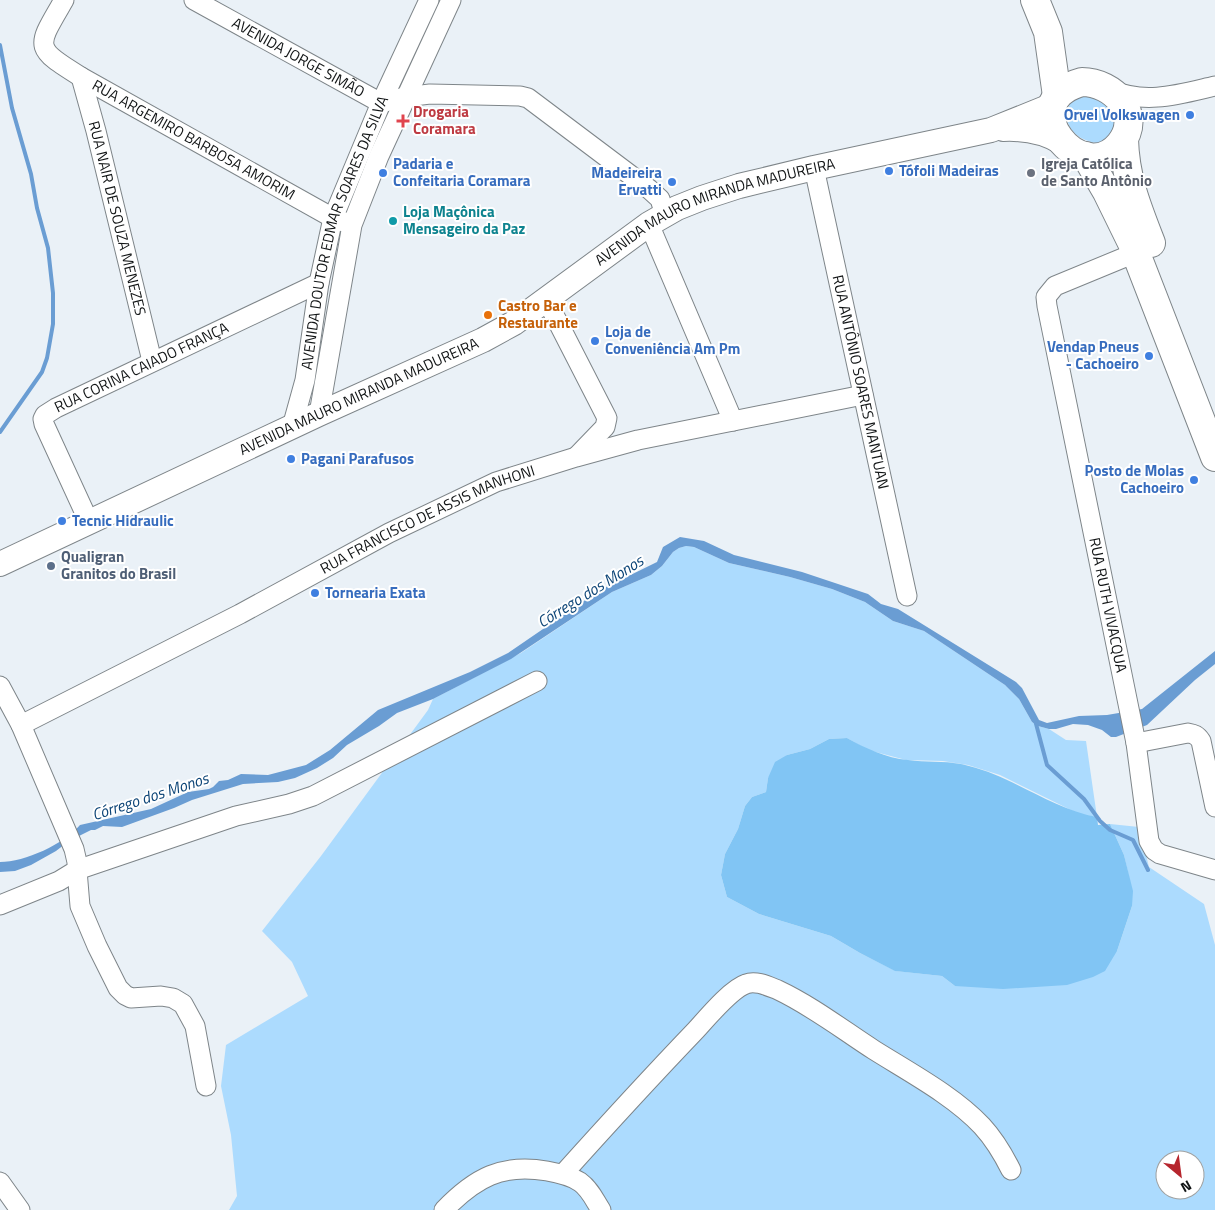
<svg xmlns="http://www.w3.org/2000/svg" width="1215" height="1210" viewBox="0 0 1215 1210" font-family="'Titillium Web',sans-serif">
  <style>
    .green { fill: #acdbfe; fill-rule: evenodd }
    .forest { fill: #81c5f4 }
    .water { fill: #6a9dd3 }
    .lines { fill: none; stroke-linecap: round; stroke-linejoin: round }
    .stream { stroke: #6a9dd3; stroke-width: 4 }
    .minor-casing { stroke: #7e8589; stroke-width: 21 }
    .major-casing { stroke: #7e8589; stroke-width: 26 }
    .highway-casing { stroke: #7e8589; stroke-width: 30 }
    .minor { stroke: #fff; stroke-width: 19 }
    .major { stroke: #fff; stroke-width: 24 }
    .highway { stroke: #fff; stroke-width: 28 }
    .shop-dot { fill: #3f7fe0; stroke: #fff; stroke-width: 2 }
    .health-dot { fill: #e0444e; stroke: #fff; stroke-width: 2 }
    .worship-dot { fill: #6b7280; stroke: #fff; stroke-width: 2 }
    .culture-dot { fill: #0f9aa8; stroke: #fff; stroke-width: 2 }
    .food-dot { fill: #e8710a; stroke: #fff; stroke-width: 2 }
    .service-dot { fill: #5c6f8a; stroke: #fff; stroke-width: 2 }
    .labels { text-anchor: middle; stroke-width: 4; stroke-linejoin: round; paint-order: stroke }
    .street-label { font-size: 15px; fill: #111415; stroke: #fff }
    .health-label { font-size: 15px; font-weight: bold; fill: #be3a42; stroke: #fff; text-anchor: start }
    .shop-label { font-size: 15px; font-weight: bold; fill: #366cbe; stroke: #fff; text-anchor: start }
    .worship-label { font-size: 15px; font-weight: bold; fill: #5b616d; stroke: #fff; text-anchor: start }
    .culture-label { font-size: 15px; font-weight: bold; fill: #0d838f; stroke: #fff; text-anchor: start }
    .food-label { font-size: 15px; font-weight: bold; fill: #c56008; stroke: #fff; text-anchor: start }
    .service-label { font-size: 15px; font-weight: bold; fill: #4e5e75; stroke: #fff; text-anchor: start }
    .water-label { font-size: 16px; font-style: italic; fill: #0d4577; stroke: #fff }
  </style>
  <rect width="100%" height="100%" fill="#eaf1f7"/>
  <g class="green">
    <path d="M1099,94l20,26 -10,19c-4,2 -8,4 -12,4 -5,0 -11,-3 -16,-5 -16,-10 -19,-27 -6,-41z"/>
    <path d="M686,546l8,1 35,16 61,14 42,12 33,13 28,19 31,10 81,54 14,14 13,23 6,4 11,3 17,11 20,1 11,76 -18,-3 -79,-39 -32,-10 -25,-4 -37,-1 -38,-10 -21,-12 -18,1 -19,10 -23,6 -19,23 -2,14 -14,5 -7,9 -7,23 -13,25 -4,21 6,22 32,17 72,22 29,17 36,18 46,5 13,10 162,-35 15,-45 -4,-34 -4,-17 -14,-31 29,3 10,40 55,37 11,41v265h-986l8,-14 -6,-61 -10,-49 5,-41 82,-49 -16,-34 -30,-31 59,-75 107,-146 5,-11 88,-46 91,-61 39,-17 11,-9 11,-14 6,-4zM1165,1160h30v30h-30z"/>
  </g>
  <path class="forest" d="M847,738c18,10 39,20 61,22 20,3 41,0 61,6 45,11 83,43 128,51l1,8 12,-1 14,31 9,36 -1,15 -15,45 -12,20 -12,6 -26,8 -64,4 -48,-3 -13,-10 -47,-5 -35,-18 -29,-17 -72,-22 -32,-17 -6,-22 4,-21 13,-25 7,-23 7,-9 14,-5 2,-14 7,-16 12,-7 23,-6 19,-10z"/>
  <path class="water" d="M680,537l24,4 30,14 68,17 66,22 13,10 17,5 118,73 6,6 17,32 8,3 32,-7 28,-1 35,-6 73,-58v13l-20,16 -48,45 -31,12h-5l-9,-7 -14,-5 -15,-1 -17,5h-7l-11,-3 -6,-4 -13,-23 -14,-14 -81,-54 -31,-10 -28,-19 -33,-13 -42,-12 -61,-14 -35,-16 -8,-1 -7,2 -6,4 -11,14 -11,9 -39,17 -101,67 -78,40 -36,14 -18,13 -32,19 -14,13 -16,10 -22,10 -17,4 -35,2 -51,16 -18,8 -52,19 -19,-1 -8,4h-4l-22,11 -13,10 -25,14 -16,6 -15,1v-10c25,0 64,-18 80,-37l71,-16 37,-17 21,-3 4,-2 6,-6 9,-1 13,-6 27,1 38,-10 24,-15 48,-40 92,-38 38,-19 92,-63 57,-28 6,-15z"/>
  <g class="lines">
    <g class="stream">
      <polyline points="0,45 12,108 31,174 37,208 48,248 53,293 53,324 47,358 42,372 0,432"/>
      <polyline points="1035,720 1047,765 1084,799 1100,821 1110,830 1133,840 1148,870"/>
    </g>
    <defs>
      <g id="minor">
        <path id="s1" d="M64,0c-28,48 -31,47 17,77l252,141 11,4"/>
        <path id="s2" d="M194,0l187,103 24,-6 25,-3 90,2 8,2 121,91 11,10 5,16"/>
        <path id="s3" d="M81,77l15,54 56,230"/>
        <path d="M1111,90c35,15 69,4 104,-4"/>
        <path id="s4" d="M814,168l93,428"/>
        <polyline points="649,224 733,421"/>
        <path id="s5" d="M1135,253l-80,33 -9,11 1,9 89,437 13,98 5,9 6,4 55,16"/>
        <polyline points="546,299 607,418 605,427 577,456"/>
        <polyline points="319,414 352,225 379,156 451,0"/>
        <path id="s6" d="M292,427l13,-47 14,-97 14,-65 48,-115 48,-103"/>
        <path id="s7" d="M89,522l-45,-98 -1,-5 2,-4 11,-7 263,-125"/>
        <polyline points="0,686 21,725 74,849 77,862 77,870 59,881 0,905"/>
        <path id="s8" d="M21,725l219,-111 149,-81 107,-51 80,-25 62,-17 225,-45"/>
        <path d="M1136,743l52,-10c6,1 9,2 13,8l14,66"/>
        <polyline points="206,1086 195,1026 183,1004 173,998 161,996 131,998 125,995 118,988 97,946 80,906 77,870 236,816 289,804 313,796 537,681"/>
        <path d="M563,1174c44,-49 88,-97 133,-144 11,-12 35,-41 50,-46 10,-4 22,2 32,6 34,16 65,40 96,60 35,22 80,46 108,76 12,13 21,28 29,44"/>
        <polyline points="0,1182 20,1210"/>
        <path d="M444,1210c31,-32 58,-47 103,-39 11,2 24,5 33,11 10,7 15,19 21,28"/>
      </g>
      <g id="major">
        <path d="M1003,129c22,-1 41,2 60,14"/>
        <path id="s9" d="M0,564l319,-150 164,-74 31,-17 135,-99 28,-16 25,-10 37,-12 75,-18 177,-38 62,-25"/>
      </g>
      <g id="highway">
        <polyline points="1035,0 1048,32 1057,96"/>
        <path d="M1082,82c31,0 62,32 38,62 -38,47 -111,-42 -38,-62z"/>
        <path d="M1124,139c1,39 13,68 27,104"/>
        <polyline points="1086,156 1107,192 1132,243 1215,457"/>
      </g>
    </defs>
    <use href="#minor" class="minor-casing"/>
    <use href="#major" class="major-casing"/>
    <use href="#highway" class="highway-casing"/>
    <use href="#minor" class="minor"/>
    <use href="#major" class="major"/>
    <use href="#highway" class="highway"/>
  </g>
  <g class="shop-dot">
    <circle cx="1190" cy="115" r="5"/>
    <circle cx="889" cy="171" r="5"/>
    <circle cx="383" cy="173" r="5"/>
    <circle cx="672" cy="182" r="5"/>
    <circle cx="595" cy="341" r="5"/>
    <circle cx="1149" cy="356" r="5"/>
    <circle cx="291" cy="459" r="5"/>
    <circle cx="1194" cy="480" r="5"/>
    <circle cx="62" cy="521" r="5"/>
    <circle cx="315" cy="593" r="5"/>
  </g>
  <path class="health-dot" d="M400.5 113.5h5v5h5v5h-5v5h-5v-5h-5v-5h5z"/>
  <circle class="worship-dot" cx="1031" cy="173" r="5"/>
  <circle class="culture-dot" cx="393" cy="221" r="5"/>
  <circle class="food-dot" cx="488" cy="315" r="5"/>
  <circle class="service-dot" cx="51" cy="566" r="5"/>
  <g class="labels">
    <g class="street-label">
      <text dy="5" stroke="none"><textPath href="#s2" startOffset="119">AVENIDA JORGE SIMÃO</textPath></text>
      <text dy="5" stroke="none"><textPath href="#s1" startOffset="229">RUA ARGEMIRO BARBOSA AMORIM</textPath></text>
      <text dy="5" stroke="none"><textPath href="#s9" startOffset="801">AVENIDA MAURO MIRANDA MADUREIRA</textPath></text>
      <text dy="5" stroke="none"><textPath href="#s3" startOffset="146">RUA NAIR DE SOUZA MENEZES</textPath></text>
      <text dy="5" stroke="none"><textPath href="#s6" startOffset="202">AVENIDA DOUTOR EDMAR SOARES DA SILVA</textPath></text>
      <text dy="5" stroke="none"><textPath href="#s7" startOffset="225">RUA CORINA CAIADO FRANÇA</textPath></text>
      <text dy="5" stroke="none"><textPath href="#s4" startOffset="219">RUA ANTÔNIO SOARES MANTUAN</textPath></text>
      <text dy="5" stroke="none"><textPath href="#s9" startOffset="396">AVENIDA MAURO MIRANDA MADUREIRA</textPath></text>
      <text dy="5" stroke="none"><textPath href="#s8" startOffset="456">RUA FRANCISCO DE ASSIS MANHONI</textPath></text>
      <text dy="5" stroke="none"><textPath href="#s5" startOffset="415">RUA RUTH VIVACQUA</textPath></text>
    </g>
    <g class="health-label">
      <text x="413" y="117">Drogaria<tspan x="413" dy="17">Coramara</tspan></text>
    </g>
    <g class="shop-label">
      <text x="1180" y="120" text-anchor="end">Orvel Volkswagen</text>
      <text x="393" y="169">Padaria e<tspan x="393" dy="17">Confeitaria Coramara</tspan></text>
      <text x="899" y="176">Tófoli Madeiras</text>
      <text x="662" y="178" text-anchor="end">Madeireira<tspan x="662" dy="17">Ervatti</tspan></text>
      <text x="605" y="337">Loja de<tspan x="605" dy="17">Conveniência Am Pm</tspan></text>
      <text x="1139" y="352" text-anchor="end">Vendap Pneus<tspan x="1139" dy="17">- Cachoeiro</tspan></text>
      <text x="301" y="464">Pagani Parafusos</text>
      <text x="1184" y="476" text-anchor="end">Posto de Molas<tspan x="1184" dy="17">Cachoeiro</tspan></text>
      <text x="72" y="526">Tecnic Hidraulic</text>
      <text x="325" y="598">Tornearia Exata</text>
    </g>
    <g class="worship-label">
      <text x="1041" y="169">Igreja Católica<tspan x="1041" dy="17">de Santo Antônio</tspan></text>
    </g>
    <g class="culture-label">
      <text x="403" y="217">Loja Maçônica<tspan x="403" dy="17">Mensageiro da Paz</tspan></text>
    </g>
    <g class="food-label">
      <text x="498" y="311">Castro Bar e<tspan x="498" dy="17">Restaurante</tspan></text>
    </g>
    <g class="service-label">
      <text x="61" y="562">Qualigran<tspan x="61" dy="17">Granitos do Brasil</tspan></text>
    </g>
    <g class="water-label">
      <text transform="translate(590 591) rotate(-32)" y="6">Córrego dos Monos</text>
      <text transform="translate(150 796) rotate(-18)" y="6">Córrego dos Monos</text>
    </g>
  </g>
  <g transform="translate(1180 1175) rotate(151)"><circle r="24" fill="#ffffff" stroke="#a0a1a1"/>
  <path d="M0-4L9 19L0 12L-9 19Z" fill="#b6252d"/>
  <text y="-8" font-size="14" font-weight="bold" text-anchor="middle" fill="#111415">N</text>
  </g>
</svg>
